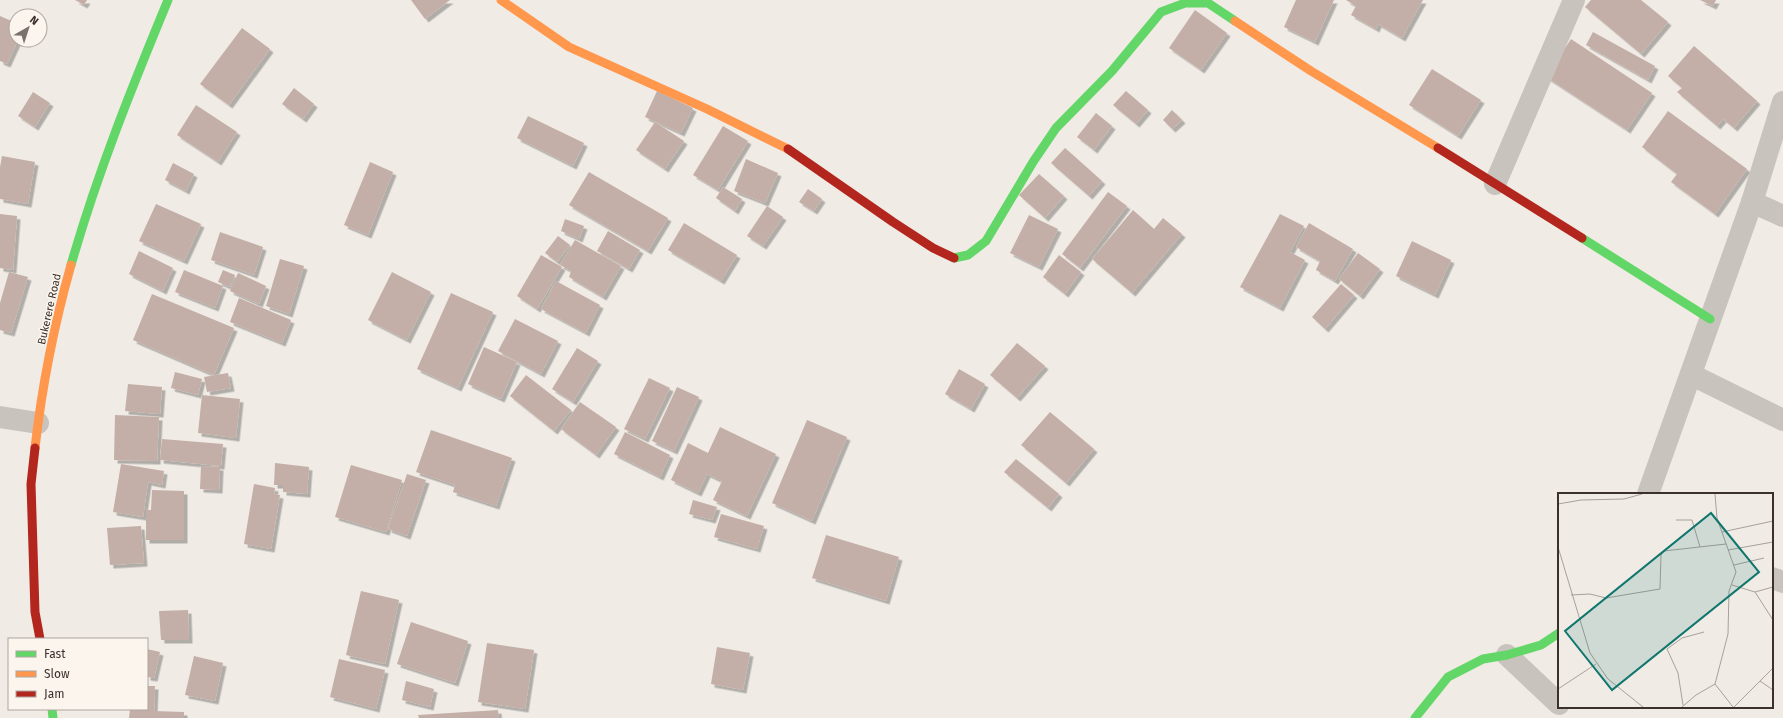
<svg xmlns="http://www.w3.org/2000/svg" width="1783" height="718" viewBox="0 0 1783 718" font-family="'Fira Sans',sans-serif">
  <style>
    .building { fill: #c3afa7; filter: url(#shadow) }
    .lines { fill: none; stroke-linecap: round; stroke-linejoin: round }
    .street { stroke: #c9c3be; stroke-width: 22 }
    .fast { stroke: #63d668; stroke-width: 9 }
    .slow { stroke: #ff974d; stroke-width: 9 }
    .jam { stroke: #b3261e; stroke-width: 9 }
    .labels { text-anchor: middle; stroke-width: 3; stroke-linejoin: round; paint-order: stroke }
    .street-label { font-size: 11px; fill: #3b302b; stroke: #fbf5ee }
    .inset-road { fill: none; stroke: #a8a09b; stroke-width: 1 }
    .view { fill: #0f766e; fill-opacity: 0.15; stroke: #0f766e; stroke-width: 2 }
    .inset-edge { fill: none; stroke: #3b302b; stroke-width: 2 }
  </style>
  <defs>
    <filter id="shadow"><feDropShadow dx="3.5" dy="3.5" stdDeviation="0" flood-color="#0004"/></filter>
  </defs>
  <rect width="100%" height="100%" fill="#f0ebe5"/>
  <g class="building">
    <polygon points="75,0 87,0 84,5"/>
    <polygon points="411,0 450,0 425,19"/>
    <polygon points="1296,0 1334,0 1315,42 1284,27"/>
    <polygon points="1346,0 1423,0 1402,38 1378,24 1376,29 1351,15 1356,6"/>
    <polygon points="1591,0 1641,0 1668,22 1641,54 1585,7"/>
    <polygon points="1700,0 1716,0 1713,6"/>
    <polygon points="1195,10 1227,33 1201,70 1169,48"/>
    <polygon points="0,16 16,23 16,40 18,40 7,64 0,61"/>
    <polygon points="242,28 270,49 229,105 200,84"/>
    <polygon points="1593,32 1655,66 1648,80 1586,45"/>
    <polygon points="1571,39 1652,93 1627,130 1546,77"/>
    <polygon points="1694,46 1757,101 1734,128 1723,119 1717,126 1677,92 1682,88 1668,76"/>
    <polygon points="1432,69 1481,100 1458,136 1409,105"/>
    <polygon points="294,88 314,104 303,119 282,104"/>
    <polygon points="657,91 693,108 681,133 645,117"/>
    <polygon points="1126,91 1148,110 1136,124 1113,105"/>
    <polygon points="33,92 50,103 35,127 18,116"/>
    <polygon points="196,105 237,132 218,162 177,135"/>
    <polygon points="1172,110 1182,120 1172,129 1163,120"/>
    <polygon points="1668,111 1747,169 1715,214 1671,182 1677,174 1642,147"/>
    <polygon points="1096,113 1112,126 1094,150 1077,137"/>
    <polygon points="528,116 584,143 573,166 517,138"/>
    <polygon points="655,122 684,141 665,169 636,150"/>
    <polygon points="723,126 748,141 718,190 693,175"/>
    <polygon points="1065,148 1102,181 1089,196 1051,163"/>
    <polygon points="2,156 35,162 28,204 0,199 0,167"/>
    <polygon points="746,159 778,173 765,203 734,191"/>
    <polygon points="370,162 393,172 368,235 344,225"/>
    <polygon points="173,163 194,174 186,191 165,180"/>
    <polygon points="589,172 668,218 648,251 569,205"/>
    <polygon points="1039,174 1064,196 1045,218 1019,195"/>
    <polygon points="723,187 742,199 735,211 716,198"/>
    <polygon points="808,189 822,199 814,211 799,202"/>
    <polygon points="1108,192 1127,206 1080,268 1062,254"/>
    <polygon points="156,204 201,224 184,261 139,241"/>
    <polygon points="767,206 783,217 763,246 747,236"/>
    <polygon points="1133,210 1154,229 1163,218 1182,234 1132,293 1092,259"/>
    <polygon points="0,214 17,216 13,270 0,268"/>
    <polygon points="1280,214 1304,226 1290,252 1305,260 1280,308 1240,287"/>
    <polygon points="1029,215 1058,229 1039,267 1010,253"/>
    <polygon points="565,219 584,226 579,239 561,231"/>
    <polygon points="684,223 737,255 721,281 668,250"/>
    <polygon points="1309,223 1353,249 1335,281 1316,270 1320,261 1296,247"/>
    <polygon points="608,231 640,250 629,269 597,251"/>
    <polygon points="220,232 263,247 254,275 211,260"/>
    <polygon points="558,236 570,245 557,262 545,253"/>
    <polygon points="575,240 621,266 603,297 569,277 571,271 560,265"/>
    <polygon points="1412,241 1451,260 1435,295 1396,276"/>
    <polygon points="139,251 173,268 163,291 129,274"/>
    <polygon points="1358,253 1380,269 1360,296 1339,279"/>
    <polygon points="541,255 562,267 537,309 517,296"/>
    <polygon points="1059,255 1081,272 1065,294 1043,277"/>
    <polygon points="280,259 304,266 289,314 266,306"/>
    <polygon points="184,270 223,286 215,308 175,292"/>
    <polygon points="223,270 235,275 230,287 218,282"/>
    <polygon points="9,272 28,277 11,333 0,330 0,303"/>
    <polygon points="392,272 431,292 407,340 368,320"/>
    <polygon points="238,273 266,286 259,304 230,291"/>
    <polygon points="556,281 600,305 586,333 541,309"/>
    <polygon points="1341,284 1354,295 1325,329 1312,317"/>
    <polygon points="451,293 493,312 458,388 417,369"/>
    <polygon points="152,294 234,328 214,375 133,340"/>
    <polygon points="239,298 291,320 282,343 230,322"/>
    <polygon points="515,319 558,341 541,374 498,351"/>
    <polygon points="1017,343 1045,366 1017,398 990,375"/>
    <polygon points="484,347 517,362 501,399 468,384"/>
    <polygon points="577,348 598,361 573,402 552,389"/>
    <polygon points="959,369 985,384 971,409 945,394"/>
    <polygon points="175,372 202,379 198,395 171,388"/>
    <polygon points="228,373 231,388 207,392 204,377"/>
    <polygon points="526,375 571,410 554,431 510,396"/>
    <polygon points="649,378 670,388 645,439 624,429"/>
    <polygon points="128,384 162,387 160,414 125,411"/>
    <polygon points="677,387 699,397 674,451 652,441"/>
    <polygon points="202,395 240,399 236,438 198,433"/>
    <polygon points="580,402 616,427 596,455 561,429"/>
    <polygon points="1050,412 1094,449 1066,483 1021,445"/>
    <polygon points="115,415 159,417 157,461 114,460"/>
    <polygon points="807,420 847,437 812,521 772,503"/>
    <polygon points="720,427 776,454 747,516 713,500 722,481 707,474 698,493 671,480 688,443 708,453"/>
    <polygon points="431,430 512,458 496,506 453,492 455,485 416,472"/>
    <polygon points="625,432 670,455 660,477 614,454"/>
    <polygon points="162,439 223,444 221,466 160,460"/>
    <polygon points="1016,459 1059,494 1048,508 1004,472"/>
    <polygon points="275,463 309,467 307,494 283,492 283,485 274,485"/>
    <polygon points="121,464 164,471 162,485 148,482 143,517 113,512"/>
    <polygon points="351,465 402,480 386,532 335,517"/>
    <polygon points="201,466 220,467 219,490 200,489"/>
    <polygon points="407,474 426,480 407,536 388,529"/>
    <polygon points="254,484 275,488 274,494 280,495 271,549 244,544"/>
    <polygon points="152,490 184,491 184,540 146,540 146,510 151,510"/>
    <polygon points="693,500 717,507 712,520 689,514"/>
    <polygon points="721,514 764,526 757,549 714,537"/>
    <polygon points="141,526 144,563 110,565 107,528"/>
    <polygon points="826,535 899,557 886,601 812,578"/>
    <polygon points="361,591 399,600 385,664 346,655"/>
    <polygon points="188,610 189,640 161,640 159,611"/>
    <polygon points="411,622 468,641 455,683 397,664"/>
    <polygon points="487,643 534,650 525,709 478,702"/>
    <polygon points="717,647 750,653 743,690 711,684"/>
    <polygon points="147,649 160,652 154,678 147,677"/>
    <polygon points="194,656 223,663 215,701 185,695"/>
    <polygon points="339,659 385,670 376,709 330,697"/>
    <polygon points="406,681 434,689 430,707 402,700"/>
    <polygon points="147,686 155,686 154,711 184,712 184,718 129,718 130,709 147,709"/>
    <polygon points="498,710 499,718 419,718 418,715"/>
  </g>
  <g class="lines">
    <g class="street">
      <polyline points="1495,184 1574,0"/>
      <polyline points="1752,202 1783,216"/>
      <polyline points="1692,375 1783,420"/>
      <polyline points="0,417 38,423"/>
      <polyline points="1648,494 1752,202 1783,102"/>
      <polyline points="1772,578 1783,582"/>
      <polyline points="1507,655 1559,704"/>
    </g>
    <g class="fast">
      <polyline points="1582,238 1710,319"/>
      <polyline points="954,258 968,255 986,241 1033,162 1056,128 1112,71 1161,12 1185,3 1208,3 1235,21"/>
      <path d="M71,265c26,-91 61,-178 97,-265"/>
      <polyline points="52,709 53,718"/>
      <polyline points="1415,718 1448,677 1483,659 1507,655 1541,645 1559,633"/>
    </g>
    <g class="slow">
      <polyline points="501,0 569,47 707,109 788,149"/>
      <polyline points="1235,21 1311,71 1438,148"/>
      <path d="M35,448c7,-62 19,-123 36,-183"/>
    </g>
    <g class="jam">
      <polyline points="1438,148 1582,238"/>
      <polyline points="788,149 893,222 933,248 954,258"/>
      <polyline points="35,448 31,484 35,612 40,639"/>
    </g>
  </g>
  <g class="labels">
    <g class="street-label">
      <text transform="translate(49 309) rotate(-77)" y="4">Bukerere Road</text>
    </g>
  </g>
  <g transform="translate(1558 493)">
    <rect width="215" height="215" fill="#f0ebe5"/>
    <path class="inset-road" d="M0,11l23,-4 43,-1 18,-5M118,27h16l8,27M164,39l51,-11M0,54l32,106 18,26 35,28M170,57l45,-8M176,72l30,-7M174,92l23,7 18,-5M197,99l18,28M13,102l19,-1 16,4 54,-9 1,-34 3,-4 62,-7M202,188l13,9M157,191l18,23M0,196l38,-25M125,212l-5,-32 -11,-24 15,-11 22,-6M124,214l14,-12 19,-11 13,-50 1,-43 7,-19 -19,-54 -2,-24M176,214l39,-39"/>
    <path class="view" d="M153,20l48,59 -147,118 -47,-59z"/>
    <rect width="215" height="215" class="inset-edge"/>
  </g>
  <rect x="8" y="638" width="140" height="72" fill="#fbf5ee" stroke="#aea6a0"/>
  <rect x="16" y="651" width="20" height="6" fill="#63d668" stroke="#aea6a0"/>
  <text x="44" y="658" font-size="12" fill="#3b302b">Fast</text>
  <rect x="16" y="671" width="20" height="6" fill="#ff974d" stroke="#aea6a0"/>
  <text x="44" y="678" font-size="12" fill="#3b302b">Slow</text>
  <rect x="16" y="691" width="20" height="6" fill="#b3261e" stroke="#aea6a0"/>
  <text x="44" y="698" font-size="12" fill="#3b302b">Jam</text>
  <g transform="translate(28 28) rotate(39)"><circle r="19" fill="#fbf5ee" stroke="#aea6a0"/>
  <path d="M0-3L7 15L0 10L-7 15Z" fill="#7a716c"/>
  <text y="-6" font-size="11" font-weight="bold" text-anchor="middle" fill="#3b302b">N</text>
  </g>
</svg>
